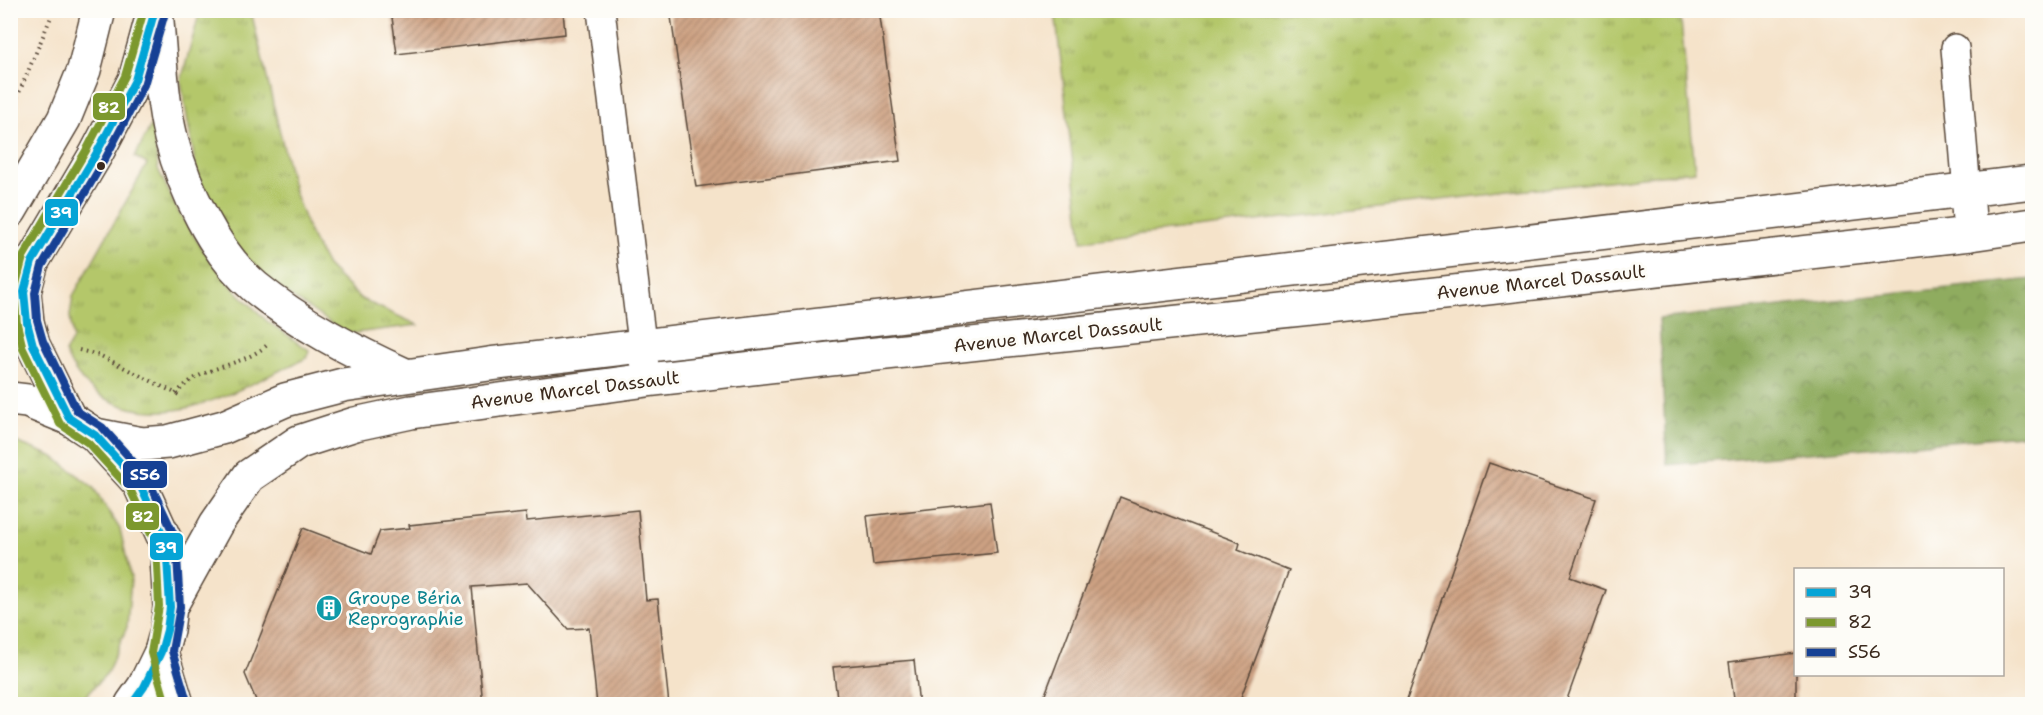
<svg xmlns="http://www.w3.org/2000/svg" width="2043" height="715" viewBox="0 0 2043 715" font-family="'Shantell Sans',sans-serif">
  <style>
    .grass { fill: url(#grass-tufts); stroke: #787844; stroke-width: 1.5 }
    .forest { fill: url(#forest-crowns); stroke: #656b3e; stroke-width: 1.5 }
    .building { fill: url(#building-hatch) }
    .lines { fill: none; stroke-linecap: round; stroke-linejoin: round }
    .lane-casing { stroke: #574638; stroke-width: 30 }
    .street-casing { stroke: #574638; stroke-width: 36 }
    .secondary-casing { stroke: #574638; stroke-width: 36 }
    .path { stroke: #574638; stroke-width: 4; stroke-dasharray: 1.5 4.5; stroke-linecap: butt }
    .lane { stroke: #fff; stroke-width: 27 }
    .street { stroke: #fff; stroke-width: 33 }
    .secondary { stroke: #fff; stroke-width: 33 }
    .bus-1-casing { stroke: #fdfcf7; stroke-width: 12 }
    .bus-2-casing { stroke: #fdfcf7; stroke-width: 12 }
    .bus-3-casing { stroke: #fdfcf7; stroke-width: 12 }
    .bus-1 { stroke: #06a4d6; stroke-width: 8 }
    .bus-2 { stroke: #7c982e; stroke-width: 8 }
    .bus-3 { stroke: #164194; stroke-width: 8 }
    .bus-dot { fill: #3b2a1e; stroke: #fdfcf7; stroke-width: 2 }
    .labels { text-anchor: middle; stroke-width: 6; stroke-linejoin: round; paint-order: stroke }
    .street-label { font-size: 18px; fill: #3b2a1e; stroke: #fdfcf7 }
    .culture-label { font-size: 18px; fill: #0d838f; stroke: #fdfcf7; text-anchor: start }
    .line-badge { stroke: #fdfcf7; stroke-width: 2 }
    .badge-label { font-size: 16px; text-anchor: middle; font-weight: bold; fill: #fff }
  </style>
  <defs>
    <pattern id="grass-tufts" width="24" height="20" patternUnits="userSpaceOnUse" patternTransform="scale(1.5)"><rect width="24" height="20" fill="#b4c76b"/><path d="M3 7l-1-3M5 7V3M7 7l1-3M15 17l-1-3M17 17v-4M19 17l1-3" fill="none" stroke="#94a257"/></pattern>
    <pattern id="forest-crowns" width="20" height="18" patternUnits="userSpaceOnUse" patternTransform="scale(1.5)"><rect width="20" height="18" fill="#8fac5f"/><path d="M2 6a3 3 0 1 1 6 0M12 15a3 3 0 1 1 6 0" fill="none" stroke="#768c4e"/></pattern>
    <pattern id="building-hatch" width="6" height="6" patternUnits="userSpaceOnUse" patternTransform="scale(1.5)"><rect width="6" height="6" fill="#cea283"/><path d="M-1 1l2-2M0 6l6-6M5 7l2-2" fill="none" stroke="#a8846b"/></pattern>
  </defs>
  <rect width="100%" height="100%" fill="#fdfcf7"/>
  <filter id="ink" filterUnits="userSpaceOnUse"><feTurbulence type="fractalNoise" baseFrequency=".0167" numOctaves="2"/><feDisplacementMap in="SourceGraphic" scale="12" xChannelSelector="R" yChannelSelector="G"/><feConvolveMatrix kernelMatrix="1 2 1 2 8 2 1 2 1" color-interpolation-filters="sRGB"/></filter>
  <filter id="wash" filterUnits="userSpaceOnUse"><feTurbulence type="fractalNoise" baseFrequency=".008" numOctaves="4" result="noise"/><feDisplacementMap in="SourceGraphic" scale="24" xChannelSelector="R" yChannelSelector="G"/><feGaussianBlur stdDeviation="1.35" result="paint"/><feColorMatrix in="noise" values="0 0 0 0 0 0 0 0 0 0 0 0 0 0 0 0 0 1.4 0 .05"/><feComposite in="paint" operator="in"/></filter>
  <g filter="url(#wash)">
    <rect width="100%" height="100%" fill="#f5e3ca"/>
    <g class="grass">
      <polygon points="200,11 251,11 294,191 310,234 327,266 361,299 418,325 347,334 252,270 216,216 197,175 181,81"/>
      <polygon points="1055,11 1680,11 1695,171 1082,241"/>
      <path d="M152,123l6,46 20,42 25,39 30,38 35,34 41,28 -2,8c-61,26 -134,77 -200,41 -21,-11 -33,-26 -42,-47l8,-13 -3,-23 3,-20 74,-132 -12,-7z"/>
      <polygon points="11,440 54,457 93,487 120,529 131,578 127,627 107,673 78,704 11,704"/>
    </g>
    <polygon class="forest" points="2032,279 2032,434 1667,465 1659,319"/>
    <g id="blocks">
      <g class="building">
        <polygon points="391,10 563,10 565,34 397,54"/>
        <polygon points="670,10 879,10 900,161 696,187"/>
        <polygon points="1489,463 1596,499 1570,577 1606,590 1565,705 1405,705"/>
        <polygon points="1120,497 1240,543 1238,550 1289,570 1238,705 1041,705"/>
        <polygon points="990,502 997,553 873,565 867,516"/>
        <polygon points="638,510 646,600 658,599 669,705 597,705 589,628 568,629 527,583 472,587 483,705 258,705 245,674 303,528 371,554 380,531 410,528 409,525 526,513 527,521"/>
        <polygon points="1796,653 1796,705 1735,705 1729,662"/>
        <polygon points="914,660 919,705 838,705 833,667"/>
      </g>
    </g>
  </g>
  <g filter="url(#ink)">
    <use href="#blocks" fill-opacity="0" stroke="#574638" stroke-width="1.5"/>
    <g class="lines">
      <defs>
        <g id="lane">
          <polyline points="601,10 645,367"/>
          <polyline points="1955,48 1967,191"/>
        </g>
        <g id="street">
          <polyline points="1967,191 1970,234"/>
          <polyline points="161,652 177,704"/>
        </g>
        <g id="secondary">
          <path d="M156,10c4,42 5,87 15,128 13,50 43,115 84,149 45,37 97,64 150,88"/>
          <polyline points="10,211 64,119 84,70 99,10"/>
          <polyline points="10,399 27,401 69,418 95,435 139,483 166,542 170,607 167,630 161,652 144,687 132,704"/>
          <polyline points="69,418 33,345 27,322 24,292 32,262 96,154 135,80 150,25"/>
          <polyline points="95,435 142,444 168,442 224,427 285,400 343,385 489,364 2032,182"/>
          <polyline points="170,607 216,524 249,476 299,442 355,424 411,412 647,380 839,358 1301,309 1970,234 2032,225"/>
        </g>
      </defs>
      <use href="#lane" class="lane-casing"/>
      <use href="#street" class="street-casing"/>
      <use href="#secondary" class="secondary-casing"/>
      <g class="path">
        <polyline points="10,114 54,10"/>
        <polyline points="79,350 99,355 181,396"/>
        <path d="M176,394c25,-30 63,-25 91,-49"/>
      </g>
      <use href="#lane" class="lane"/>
      <use href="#street" class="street"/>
      <use href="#secondary" class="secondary"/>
      <defs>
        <g id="bus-1">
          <polyline points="69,418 33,345 27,322 24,292 32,262 96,154 135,80 155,10"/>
          <polyline points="69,418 95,435 139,483 166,542 170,607 167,630 161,652 144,687 132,704"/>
        </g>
        <polyline id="bus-2" points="144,10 125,76 87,149 23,257 14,292 17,324 23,349 60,424 88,443 130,489 156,545 159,606 151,653 166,704"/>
        <polyline id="bus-3" points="165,13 144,85 105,159 42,266 35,293 37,320 43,341 77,411 102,427 147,477 176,539 180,607 172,651 187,701"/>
      </defs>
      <use href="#bus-1" class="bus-1-casing"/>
      <use href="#bus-2" class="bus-2-casing"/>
      <use href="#bus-3" class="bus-3-casing"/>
      <use href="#bus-1" class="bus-1"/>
      <use href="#bus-2" class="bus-2"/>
      <use href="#bus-3" class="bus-3"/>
    </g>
  </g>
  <defs>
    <symbol id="building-disc" viewBox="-11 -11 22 22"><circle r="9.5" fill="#0f9aa8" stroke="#fdfcf7"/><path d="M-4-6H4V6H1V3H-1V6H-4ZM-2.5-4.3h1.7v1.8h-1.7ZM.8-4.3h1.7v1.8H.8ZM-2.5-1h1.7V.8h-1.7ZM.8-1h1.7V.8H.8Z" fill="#fff"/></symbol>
  </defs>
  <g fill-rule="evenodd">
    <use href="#building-disc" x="314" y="593" width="30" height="30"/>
  </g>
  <circle class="bus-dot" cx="101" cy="166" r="5"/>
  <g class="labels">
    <g class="street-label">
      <text transform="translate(1541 282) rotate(-6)" y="6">Avenue Marcel Dassault</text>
      <text transform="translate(1058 335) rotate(-6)" y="6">Avenue Marcel Dassault</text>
      <text transform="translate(575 390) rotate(-7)" y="6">Avenue Marcel Dassault</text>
    </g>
    <g class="culture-label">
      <text x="348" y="604">Groupe Béria<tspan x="348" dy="21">Reprographie</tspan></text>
    </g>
  </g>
  <g class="line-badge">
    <rect x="92" y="92" width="34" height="29" rx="6" fill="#7c982e"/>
    <rect x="44" y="198" width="35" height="29" rx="6" fill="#06a4d6"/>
    <rect x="122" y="460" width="46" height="29" rx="6" fill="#164194"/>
    <rect x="125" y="502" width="35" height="29" rx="6" fill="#7c982e"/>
    <rect x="149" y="532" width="35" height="29" rx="6" fill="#06a4d6"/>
  </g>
  <g class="badge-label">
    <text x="109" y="113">82</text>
    <text x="61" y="218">39</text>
    <text x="145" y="480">S56</text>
    <text x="143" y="522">82</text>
    <text x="166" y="553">39</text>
  </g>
  <rect width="2043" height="715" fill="none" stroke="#fdfcf7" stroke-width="36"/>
  <rect x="1794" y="568" width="210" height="108" fill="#fdfcf7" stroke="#afa8a0" stroke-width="1.5"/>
  <rect x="1806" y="588" width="30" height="9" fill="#06a4d6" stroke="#afa8a0" stroke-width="1.5"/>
  <text x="1848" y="598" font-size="18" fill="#3b2a1e">39</text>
  <rect x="1806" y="618" width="30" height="9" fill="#7c982e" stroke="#afa8a0" stroke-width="1.5"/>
  <text x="1848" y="628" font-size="18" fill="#3b2a1e">82</text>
  <rect x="1806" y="648" width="30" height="9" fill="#164194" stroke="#afa8a0" stroke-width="1.5"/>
  <text x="1848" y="658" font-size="18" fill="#3b2a1e">S56</text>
</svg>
